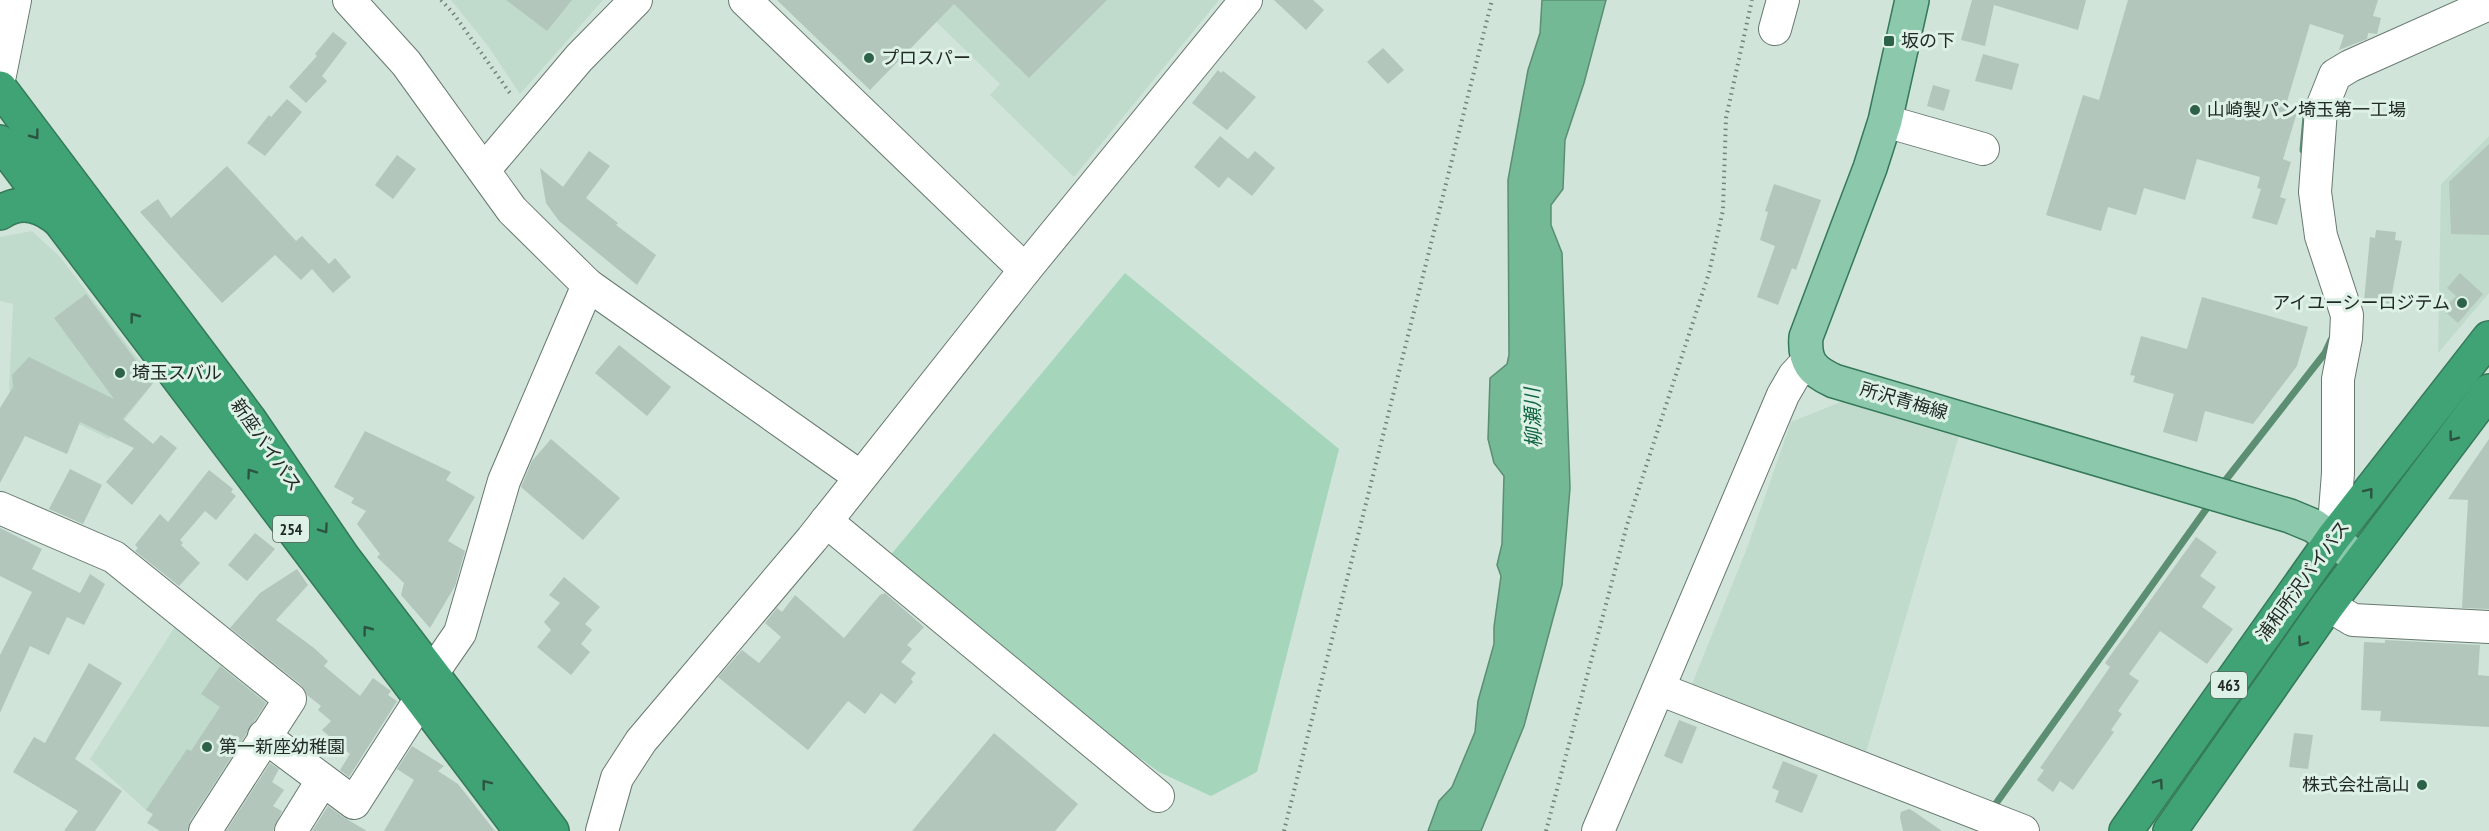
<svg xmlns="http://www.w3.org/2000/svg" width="2489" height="831" viewBox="0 0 2489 831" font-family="'PT Sans Narrow','Noto Sans JP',sans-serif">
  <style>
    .built { fill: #c0dbcc }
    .green { fill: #a5d5bb }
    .water { fill: #74b995; stroke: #5b8e73; stroke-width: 1.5 }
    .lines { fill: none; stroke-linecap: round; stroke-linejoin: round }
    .stream { stroke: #5b8e73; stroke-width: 7 }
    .building { fill: #b3c6bb }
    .minor-casing { stroke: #67796f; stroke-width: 34 }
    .major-casing { stroke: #357959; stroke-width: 36 }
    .highway-casing { stroke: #357959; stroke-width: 36 }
    .path { stroke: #74817a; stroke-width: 4; stroke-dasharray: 1.5 4.5; stroke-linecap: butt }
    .minor { stroke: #fff; stroke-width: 32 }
    .major { stroke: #8cc8ac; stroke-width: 33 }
    .highway { stroke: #3fa375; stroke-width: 33 }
    .oneway { stroke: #2c5441 }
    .poi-dot { fill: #2d6248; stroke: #ddf1e6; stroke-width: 2 }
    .labels { text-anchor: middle; stroke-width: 6; stroke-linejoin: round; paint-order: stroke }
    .shield { fill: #ddf1e6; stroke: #5a665f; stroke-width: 1.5 }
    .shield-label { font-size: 16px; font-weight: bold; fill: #222a25 }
    .poi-label { font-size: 18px; fill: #222a25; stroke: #ddf1e6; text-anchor: start }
    .street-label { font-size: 18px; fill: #222a25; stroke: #ddf1e6 }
    .water-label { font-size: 20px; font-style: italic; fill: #116543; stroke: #ddf1e6 }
  </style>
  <rect width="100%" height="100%" fill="#d0e4d9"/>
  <g class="built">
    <polygon points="451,0 603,0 520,94 488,46"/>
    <polygon points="914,0 1219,0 1074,177 990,95 1000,84"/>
    <polygon points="2489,136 2489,293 2438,353 2441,184"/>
    <polygon points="32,231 60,257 155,381 109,439 9,390 13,304 0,301 0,237"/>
    <polygon points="1843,401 1959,436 1865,756 1690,689 1747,548 1791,422"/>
    <polygon points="178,622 280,701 198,831 178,831 146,810 90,759"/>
  </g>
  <polygon class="green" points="1125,273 1339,449 1257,772 1211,796 1159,772 1083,717 889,557"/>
  <polygon class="water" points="1542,0 1606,0 1584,83 1565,140 1563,189 1551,205 1551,225 1562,253 1570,488 1562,585 1524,726 1481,831 1428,831 1439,801 1452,787 1475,732 1478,701 1494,644 1494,627 1501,576 1497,565 1502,544 1504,476 1494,463 1488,439 1490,378 1507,364 1509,355 1508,180 1528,70 1540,33"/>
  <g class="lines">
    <g class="stream">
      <polyline points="2303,150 2306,116"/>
      <polyline points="2221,486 2325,353 2331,340"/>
      <polyline points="1992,809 2212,501"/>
    </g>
  </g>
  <g class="building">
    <polygon points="506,0 572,0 547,31"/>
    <polygon points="777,0 1107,0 1029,78 954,4 870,90"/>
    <polygon points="1274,0 1313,0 1324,10 1306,30"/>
    <polygon points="1972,0 2086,0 2078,30 1994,5 1985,46 1961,40"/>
    <polygon points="2128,0 2378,0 2373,16 2381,18 2377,34 2368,33 2367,39 2339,50 2344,35 2310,24 2286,105 2298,109 2283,159 2291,162 2280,197 2286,199 2277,225 2252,218 2261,189 2257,188 2260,177 2197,159 2185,200 2144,188 2136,215 2108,207 2101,231 2046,215 2083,95 2099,100"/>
    <polygon points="333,32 347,43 322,76 327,81 306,103 289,87 317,56 315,54"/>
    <polygon points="1383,48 1404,70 1388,84 1367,62"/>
    <polygon points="1983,54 2019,64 2012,90 1975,81"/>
    <polygon points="1218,70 1221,73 1223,71 1256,97 1227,130 1192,103"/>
    <polygon points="1933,85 1950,90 1944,111 1927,106"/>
    <polygon points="287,99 302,112 265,156 247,143 269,115 271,117"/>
    <polygon points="1220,136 1248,159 1255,151 1275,168 1252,196 1228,177 1219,188 1194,167"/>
    <polygon points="2489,144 2489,235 2451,234 2449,182"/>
    <polygon points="589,151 610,166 586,198 618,223 616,225 656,255 637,285 559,221 546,203 540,168 563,187"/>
    <polygon points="397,155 416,169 393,199 375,185"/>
    <polygon points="227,166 296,241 302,236 329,264 335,258 351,277 333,293 312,269 301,280 275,255 222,303 140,212 158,199 171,218"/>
    <polygon points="1774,184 1821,200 1796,270 1792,268 1778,305 1757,297 1775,246 1760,240 1768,212 1765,211"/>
    <polygon points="2376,230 2396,232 2395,240 2402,241 2390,304 2364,301 2370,237 2375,238"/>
    <polygon points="2460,273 2483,294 2458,323 2443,310 2456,296 2447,288"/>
    <polygon points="86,294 153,383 123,419 153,444 161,435 177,448 132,505 106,482 134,448 80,422 67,454 25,436 0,483 0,408 13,387 12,375 29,357 114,399 54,318"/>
    <polygon points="2202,297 2308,327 2297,366 2253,424 2205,411 2197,442 2163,432 2174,394 2133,382 2135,376 2130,375 2141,336 2187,349"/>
    <polygon points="619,345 671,387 647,416 595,373"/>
    <polygon points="365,431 451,472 446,480 475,497 448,541 465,551 455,586 430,628 401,595 404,583 377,557 380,554 357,524 366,511 351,503 354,498 334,487"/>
    <polygon points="551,439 620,498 583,540 521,487 532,461"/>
    <polygon points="2489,439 2489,609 2462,608 2468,500 2448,499"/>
    <polygon points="70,469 102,485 83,524 49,509"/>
    <polygon points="209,470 233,489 231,492 236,496 216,520 205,511 180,540 183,543 181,545 200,563 179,586 135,551 138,548 135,545 160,514 168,522"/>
    <polygon points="0,528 42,549 32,569 80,593 90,574 105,584 84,625 67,617 49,655 30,646 0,713 0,655 32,592 0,576"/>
    <polygon points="255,533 275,549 247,581 228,565"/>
    <polygon points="2196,537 2217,552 2200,576 2216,587 2202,607 2233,629 2207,664 2160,631 2129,674 2139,681 2118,711 2122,714 2111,730 2114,732 2073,790 2060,781 2053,792 2037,780 2044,770 2040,768 2110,667 2105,663"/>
    <polygon points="297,569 308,585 276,620 314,648 328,661 324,666 360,696 373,678 391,691 388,695 397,701 349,777 340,770 350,754 322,730 331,721 318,710 321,706 307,695 301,685 230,628 260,593"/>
    <polygon points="564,577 600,607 585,624 592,630 581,644 590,652 571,675 537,647 551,630 544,622 560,603 549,595"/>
    <polygon points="885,593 924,627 907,645 912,649 901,662 916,673 911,679 913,682 895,704 881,693 865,714 848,701 808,750 718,677 742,650 759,663 781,637 765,623 777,608 782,612 795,595 844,638 880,595"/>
    <polygon points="2385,640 2480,645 2478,675 2489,676 2489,727 2380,721 2381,711 2361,710 2364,642 2385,643"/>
    <polygon points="89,663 122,683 75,759 122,791 95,831 64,831 78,811 13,772 34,737 45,743"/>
    <polygon points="220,666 266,703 190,821 187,831 160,831 147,823 153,814 146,810 187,749 191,751 220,707 201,694"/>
    <polygon points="1679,720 1697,727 1682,764 1664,756"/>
    <polygon points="994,733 1078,804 1055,831 912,831"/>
    <polygon points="2294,733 2313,735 2308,769 2289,767"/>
    <polygon points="412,746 444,766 438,771 458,784 495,831 384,831 414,780 397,769"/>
    <polygon points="1783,761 1818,775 1802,813 1775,802 1779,791 1772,788"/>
    <polygon points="270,763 279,769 272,782 284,790 273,806 282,811 273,831 226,831"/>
    <polygon points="328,806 343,817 367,831 312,831"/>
    <polygon points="1909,809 1913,811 1942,831 1903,831 1900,817 1901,812"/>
  </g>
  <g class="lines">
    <defs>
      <g id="minor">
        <polyline points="349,0 406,63 512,210 588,285 859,476"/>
        <polyline points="745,0 1025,270"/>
        <polyline points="1775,29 1783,0"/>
        <polyline points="0,75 15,0"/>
        <polyline points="1885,121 1983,149"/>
        <polyline points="484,170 579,58 636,0"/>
        <polyline points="0,508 114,557 290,699 205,831"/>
        <polyline points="826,521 1158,796"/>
        <polyline points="2333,538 2338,473 2338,379 2346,338 2347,315 2321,236 2315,192 2321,110 2335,75 2350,66 2489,4"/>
        <polyline points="2328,605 2353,620 2489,627"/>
        <polyline points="431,675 460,633 504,481 588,285"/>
        <polyline points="1659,689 2023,831"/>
        <polyline points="264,736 354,803 420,700"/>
        <polyline points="291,831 322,781"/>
        <polyline points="602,831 617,778 641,741 812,539 1025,270 1246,0"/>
        <polyline points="1598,831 1783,395 1794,376 1807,362"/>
      </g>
      <path id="major" d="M1912,0l-27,121 -15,47 -64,169c-2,25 6,34 28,44l456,135 24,10 46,34"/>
      <g id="highway">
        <polyline points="0,88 249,419 343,557 552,831"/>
        <polyline points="0,142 521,831"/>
        <path d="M0,213c22,-15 43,-7 61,9"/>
        <polyline points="2126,831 2333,538 2489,338"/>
        <polyline points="2170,831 2328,605 2489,391"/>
      </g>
    </defs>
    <use href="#minor" class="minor-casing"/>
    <use href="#major" class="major-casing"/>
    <use href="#highway" class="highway-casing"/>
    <g class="path">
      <polyline points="441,0 453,13 512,96"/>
      <polyline points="1284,831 1492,0"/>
      <polyline points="1546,831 1627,525 1709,273 1723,210 1726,118 1752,0"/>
    </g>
    <use href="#minor" class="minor"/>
    <use href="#major" class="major"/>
    <use href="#highway" class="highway"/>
  </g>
  <defs><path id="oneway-chevron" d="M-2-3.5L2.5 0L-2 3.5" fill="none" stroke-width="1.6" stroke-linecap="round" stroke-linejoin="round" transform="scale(1.5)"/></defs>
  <g class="oneway">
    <use href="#oneway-chevron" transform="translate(35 135) rotate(53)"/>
    <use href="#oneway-chevron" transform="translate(134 317) rotate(-127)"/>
    <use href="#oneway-chevron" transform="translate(2453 437) rotate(127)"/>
    <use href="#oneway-chevron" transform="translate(251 473) rotate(-126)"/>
    <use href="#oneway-chevron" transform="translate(2369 492) rotate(-52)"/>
    <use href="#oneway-chevron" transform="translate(324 529) rotate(55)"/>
    <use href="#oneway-chevron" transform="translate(367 630) rotate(-127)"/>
    <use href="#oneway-chevron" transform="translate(2302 642) rotate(125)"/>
    <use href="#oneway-chevron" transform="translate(2159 783) rotate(-55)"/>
    <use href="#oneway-chevron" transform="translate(486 784) rotate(-128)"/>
  </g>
  <g class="poi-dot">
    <rect x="1883" y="35" width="12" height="12" rx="3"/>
    <circle cx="869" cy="58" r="6"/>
    <circle cx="2195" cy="110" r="6"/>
    <circle cx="2462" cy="303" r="6"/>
    <circle cx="120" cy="373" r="6"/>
    <circle cx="207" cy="747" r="6"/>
    <circle cx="2422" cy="785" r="6"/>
  </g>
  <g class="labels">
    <g class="shield">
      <rect x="273" y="516" width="36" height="26" rx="4.5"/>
      <rect x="2211" y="672" width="36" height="26" rx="4.5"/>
    </g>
    <g class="shield-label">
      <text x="291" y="535">254</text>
      <text x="2229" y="691">463</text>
    </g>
    <g class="poi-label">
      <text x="1901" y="47">坂の下</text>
      <text x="881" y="64">プロスパー</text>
      <text x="2207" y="116">山崎製パン埼玉第一工場</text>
      <text x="2450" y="309" text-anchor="end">アイユーシーロジテム</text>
      <text x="132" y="379">埼玉スバル</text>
      <text x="219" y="753">第一新座幼稚園</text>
      <text x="2410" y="791" text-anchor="end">株式会社高山</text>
    </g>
    <g class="street-label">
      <text transform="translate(1904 401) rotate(16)" y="6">所沢青梅線</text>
      <text transform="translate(266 445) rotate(55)" y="6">新座バイパス</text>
      <text transform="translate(2303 581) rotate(-54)" y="6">浦和所沢バイパス</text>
    </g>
    <g class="water-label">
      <text transform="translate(1533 418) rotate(-92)" y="7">柳瀬川</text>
    </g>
  </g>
</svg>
